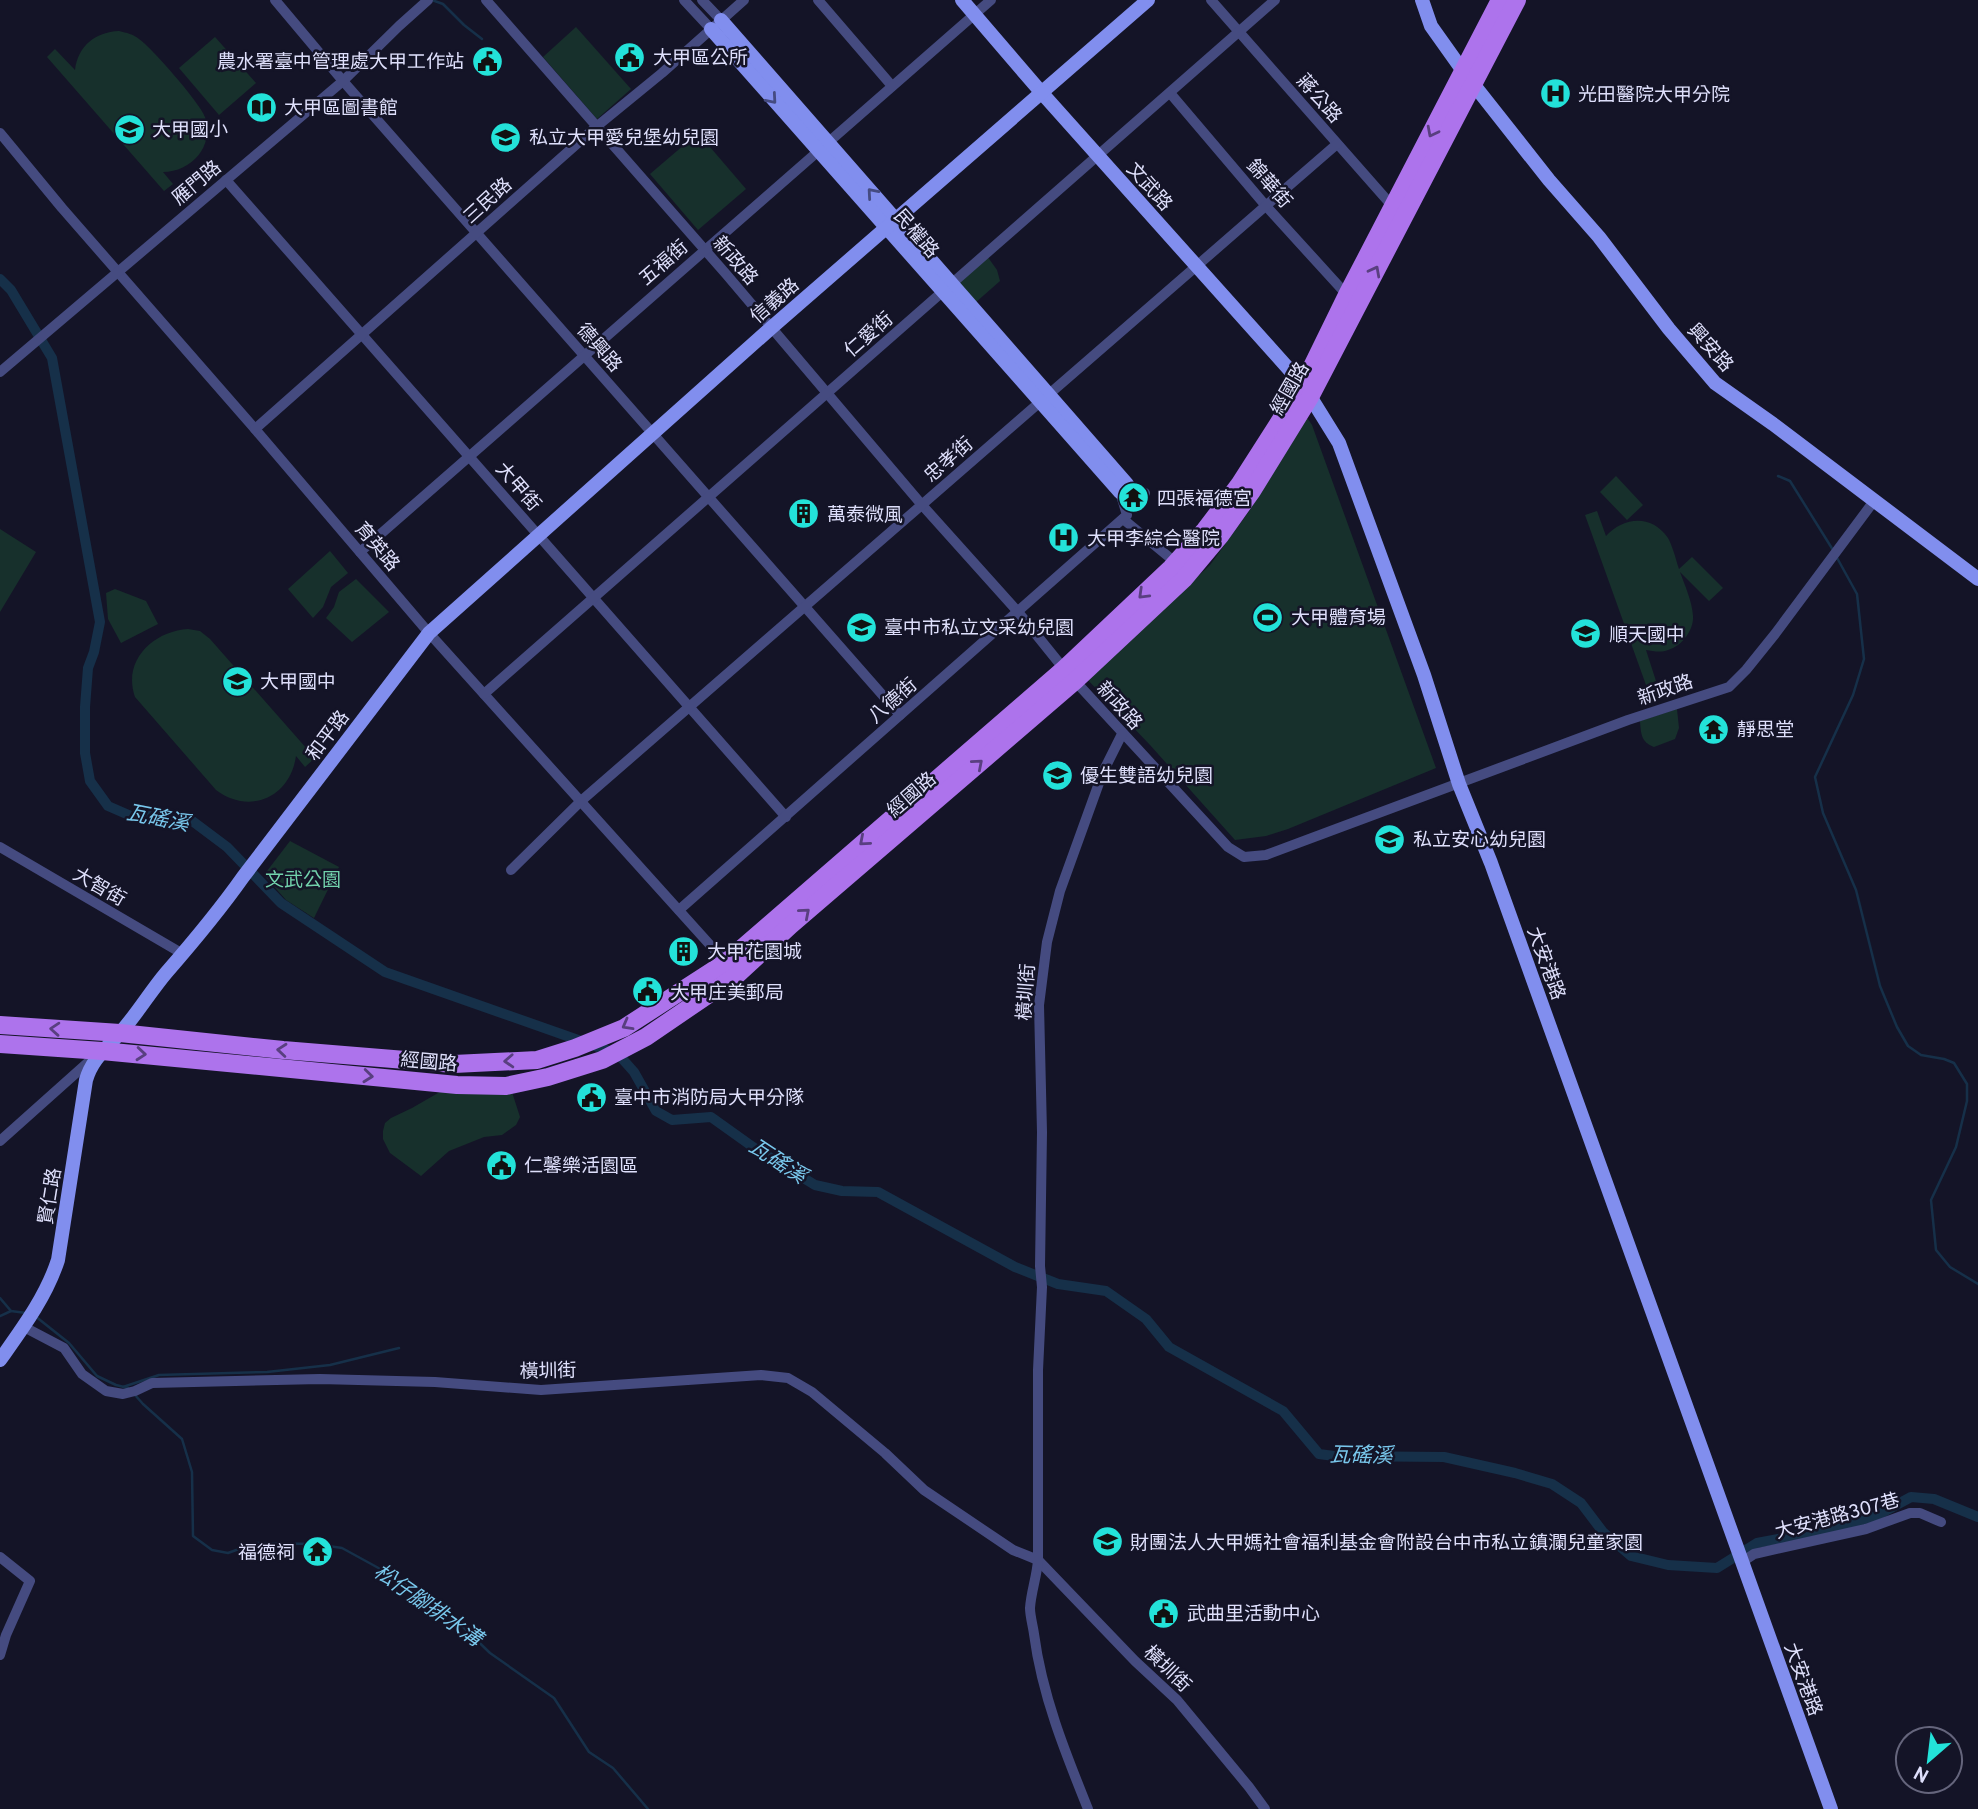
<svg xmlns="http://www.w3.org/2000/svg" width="1978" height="1809" viewBox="0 0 1978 1809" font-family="Overpass,'Noto Sans TC',sans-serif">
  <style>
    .green { fill: #17302c }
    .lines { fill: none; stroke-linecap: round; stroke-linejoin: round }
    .stream { stroke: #163049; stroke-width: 2.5 }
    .canal { stroke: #163049; stroke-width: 10 }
    .street { stroke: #454b80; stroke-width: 10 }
    .secondary { stroke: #818eee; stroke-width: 14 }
    .primary { stroke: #ad73ec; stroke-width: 18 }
    .oneway { stroke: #454b81 }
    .oneway2 { stroke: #593f80 }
    .labels { text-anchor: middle; stroke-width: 5; stroke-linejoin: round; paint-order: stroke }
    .poi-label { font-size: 19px; fill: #dedffb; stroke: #141427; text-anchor: start }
    .street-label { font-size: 19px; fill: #dedffb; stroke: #141427 }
    .park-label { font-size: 19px; fill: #72d2ac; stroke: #141427 }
    .water-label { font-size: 21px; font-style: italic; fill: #79c8ed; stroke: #141427 }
  </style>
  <rect width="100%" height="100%" fill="#141427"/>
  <g class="green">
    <polygon points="576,27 631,89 597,119 543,57"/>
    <path d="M119,31c8,2 14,3 20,8 12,8 62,65 66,78 10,29 -14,55 -42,55l10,12 -9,7 -117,-134 8,-8 20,21c3,-24 20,-38 44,-39z"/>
    <polygon points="215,37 256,83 219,115 179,68"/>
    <polygon points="698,133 746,189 698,230 650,174"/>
    <polygon points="987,256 997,270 1000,281 975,303 957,282"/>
    <polygon points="1303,418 1308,419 1312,425 1436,768 1288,829 1266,836 1235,840 1150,745 1085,677 1171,602 1210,565 1250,510"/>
    <polygon points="1616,476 1643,505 1627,520 1600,492"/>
    <path d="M1597,511l9,25c18,-19 45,-22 62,2 5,9 8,22 11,31l13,-12 31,31 -14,13 -29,-29c5,14 12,29 13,44 1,14 -11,30 -25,34 -7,3 -15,1 -22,0l10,31 -10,4 -61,-170z"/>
    <polygon points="0,529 36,552 0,612"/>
    <polygon points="330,551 348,573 331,587 323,607 313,618 288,589"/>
    <polygon points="356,579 389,612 352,642 326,618 334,607 339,592"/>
    <polygon points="115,589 146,601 158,624 121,643 108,619 106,593"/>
    <path d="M188,629l12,2 10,8 105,119 -10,9 -9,-11c-6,42 -47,59 -80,34l-81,-93c-13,-37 19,-66 53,-68z"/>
    <path d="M1677,709l2,19 -4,11 -21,8c-13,-5 -13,-13 -14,-26z"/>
    <polygon points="290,841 339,867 314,918 286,900 264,875"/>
    <polygon points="445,1089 512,1092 520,1117 516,1125 502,1135 484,1137 449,1151 421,1176 390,1153 383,1139 383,1131 385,1123 391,1118 412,1108"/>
  </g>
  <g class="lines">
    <g class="stream">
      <polyline points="432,0 443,4 464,25 482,39"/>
      <polyline points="1778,476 1790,481 1833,550"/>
      <polyline points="1836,556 1857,594 1864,659 1853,695 1815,777 1823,813 1856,890 1880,986 1897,1027 1908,1046 1921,1055 1944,1059 1954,1063 1967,1084 1967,1101 1956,1147 1931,1200 1936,1250 1950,1267 1978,1284"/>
      <polyline points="0,1298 11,1311 26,1313"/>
      <polyline points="0,1316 11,1311"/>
      <polyline points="35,1316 69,1343 97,1376 116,1385 128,1388"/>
      <polyline points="123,1387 159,1375 267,1372 330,1365 399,1348"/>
      <polyline points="135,1395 143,1404 182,1439 192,1472 193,1536 212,1550 228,1553 256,1543 315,1544 342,1548 404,1582 440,1612 457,1621 490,1653 554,1698 589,1752 613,1768 648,1809"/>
    </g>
    <polyline class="canal" points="0,279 11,290 52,358 100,622 94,652 88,668 85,707 85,753 90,781 108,806 131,816 156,815 191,820 227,847 281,903 385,972 618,1054 634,1072 656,1111 672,1120 711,1117 753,1147 815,1185 842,1191 878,1192 1015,1267 1058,1284 1106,1291 1146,1319 1169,1347 1283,1411 1319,1454 1334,1456 1444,1457 1515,1473 1552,1484 1581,1503 1603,1532 1631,1556 1668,1565 1717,1568 1757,1543 1826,1530 1876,1516 1911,1497 1934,1499 1978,1517"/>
    <g class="street">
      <polyline points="275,0 343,81 900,715"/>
      <polyline points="486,0 726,274 922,505 1018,612 1064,669 1228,847 1244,857 1266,855 1628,720 1729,687 1746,670 1775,634 1874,501"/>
      <polyline points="684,0 711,29"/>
      <polyline points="702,0 721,20"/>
      <polyline points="818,0 892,86"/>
      <polyline points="1211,0 1394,208"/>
      <polyline points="1170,93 1266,206 1347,295"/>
      <polyline points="0,133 62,208 255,429 429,633 729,966"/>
      <polyline points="226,180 786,817"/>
      <polyline points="0,372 343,81 399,26 428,0"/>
      <polyline points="255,429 596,127 662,73 744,0"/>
      <polyline points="1123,519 1175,562"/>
      <polyline points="360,552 991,0"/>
      <polyline points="484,694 1275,0"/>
      <polyline points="0,847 183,954"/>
      <polyline points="511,870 581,801 1337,144"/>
      <polyline points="679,910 1127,515 1120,492 1127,484 1145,493"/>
      <polyline points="0,1141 94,1057"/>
      <polyline points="24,1327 64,1348 82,1374 106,1391 123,1394 135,1391 152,1383 320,1379 435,1382 541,1390 761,1375 788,1378 812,1392 885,1453 924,1490 1013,1550 1038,1560 1135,1661 1177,1700 1249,1787 1265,1809"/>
      <polyline points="0,1557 30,1581 6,1635 0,1655"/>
      <polyline points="1742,1562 1754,1554 1866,1529 1910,1513 1920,1513 1941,1522"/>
      <path d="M1088,1809c-23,-57 -46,-114 -54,-175 -1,-8 -4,-18 -4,-26 1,-16 7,-32 8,-48v-190l4,-83 -2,-21 2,-134 -3,-127 8,-63 13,-51 43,-119 19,-38"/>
    </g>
    <g class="secondary">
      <polyline points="962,0 1041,92 1303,385 1339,443 1424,675 1459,784 1491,863 1831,1809"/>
      <polyline points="1422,0 1431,26 1463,71 1549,180 1599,237 1669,329 1715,383 1773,424 1978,579"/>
      <polyline points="721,20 1127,484"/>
      <polyline points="711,29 1120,492"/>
      <path d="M0,1360c22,-31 46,-63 58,-100l28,-180c6,-21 20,-31 34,-47 17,-19 30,-41 46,-60 27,-31 53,-62 77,-96l186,-244 342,-305 377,-328"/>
    </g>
    <g class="primary">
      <polyline points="0,1025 120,1033 283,1050 454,1064 537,1060 575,1048 624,1028 726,962 1064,669 1171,568 1205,530 1239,485 1303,385 1347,295 1500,0"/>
      <polyline points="0,1044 102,1051 457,1085 506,1086 548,1077 602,1060 646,1037 737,975 791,925 1075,681 1184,579 1220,536 1252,491 1310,397 1517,0"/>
    </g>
  </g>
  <defs><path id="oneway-chevron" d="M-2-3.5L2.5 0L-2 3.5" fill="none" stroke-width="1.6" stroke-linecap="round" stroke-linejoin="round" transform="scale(1.75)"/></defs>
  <g class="oneway">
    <use href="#oneway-chevron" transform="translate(772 99) rotate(49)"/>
    <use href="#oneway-chevron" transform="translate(872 193) rotate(-131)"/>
  </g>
  <g class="oneway2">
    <use href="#oneway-chevron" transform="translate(1432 132) rotate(117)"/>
    <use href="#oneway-chevron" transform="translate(1375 271) rotate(-62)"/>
    <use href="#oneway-chevron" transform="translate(1143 594) rotate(136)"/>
    <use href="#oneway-chevron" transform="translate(978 764) rotate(-41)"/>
    <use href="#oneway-chevron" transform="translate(864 841) rotate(139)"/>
    <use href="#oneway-chevron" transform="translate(805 913) rotate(-41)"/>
    <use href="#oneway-chevron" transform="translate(627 1025) rotate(151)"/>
    <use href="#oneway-chevron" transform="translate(55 1029) rotate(-176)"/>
    <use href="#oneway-chevron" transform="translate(282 1050) rotate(-175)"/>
    <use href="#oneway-chevron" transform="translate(141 1054) rotate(5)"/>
    <use href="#oneway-chevron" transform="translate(509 1061) rotate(177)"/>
    <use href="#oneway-chevron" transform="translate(368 1076) rotate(6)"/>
  </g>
  <defs>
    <symbol id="civic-disc" viewBox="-11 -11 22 22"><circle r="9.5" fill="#23e2d9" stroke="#141427"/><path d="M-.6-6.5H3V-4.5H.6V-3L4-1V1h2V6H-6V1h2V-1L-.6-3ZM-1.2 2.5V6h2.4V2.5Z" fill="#111"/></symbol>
    <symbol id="hospital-disc" viewBox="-11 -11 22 22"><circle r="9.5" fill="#23e2d9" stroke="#141427"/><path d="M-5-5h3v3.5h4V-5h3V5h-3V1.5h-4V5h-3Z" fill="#111"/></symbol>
    <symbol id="library-disc" viewBox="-11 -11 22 22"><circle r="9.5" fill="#23e2d9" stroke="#141427"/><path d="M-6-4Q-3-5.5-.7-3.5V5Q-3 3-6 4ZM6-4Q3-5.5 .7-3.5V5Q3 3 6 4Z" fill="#111"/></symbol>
    <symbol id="school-disc" viewBox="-11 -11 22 22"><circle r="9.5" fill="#23e2d9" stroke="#141427"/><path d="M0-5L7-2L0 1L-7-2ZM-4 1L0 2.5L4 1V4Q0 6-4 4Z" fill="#111"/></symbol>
    <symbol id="temple-disc" viewBox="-11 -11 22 22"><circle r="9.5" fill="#23e2d9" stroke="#141427"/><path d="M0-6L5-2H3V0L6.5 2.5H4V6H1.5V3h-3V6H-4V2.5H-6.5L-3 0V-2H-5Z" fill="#111"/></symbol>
    <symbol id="building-disc" viewBox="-11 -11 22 22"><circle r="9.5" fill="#23e2d9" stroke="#141427"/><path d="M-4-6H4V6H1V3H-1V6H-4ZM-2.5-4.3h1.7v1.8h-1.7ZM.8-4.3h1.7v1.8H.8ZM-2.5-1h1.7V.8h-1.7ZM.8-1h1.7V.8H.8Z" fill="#111"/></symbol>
    <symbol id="stadium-disc" viewBox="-11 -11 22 22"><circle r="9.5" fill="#23e2d9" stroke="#141427"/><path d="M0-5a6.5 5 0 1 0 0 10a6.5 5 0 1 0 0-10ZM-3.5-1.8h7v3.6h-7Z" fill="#111"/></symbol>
  </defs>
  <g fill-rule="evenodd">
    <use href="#civic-disc" x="612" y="40" width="35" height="35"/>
    <use href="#civic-disc" x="470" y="44" width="35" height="35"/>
    <use href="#hospital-disc" x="1538" y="76" width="35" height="35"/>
    <use href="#library-disc" x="244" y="90" width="35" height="35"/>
    <use href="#school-disc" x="112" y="112" width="35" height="35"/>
    <use href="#school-disc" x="488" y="120" width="35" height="35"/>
    <use href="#temple-disc" x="1116" y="480" width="35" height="35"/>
    <use href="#building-disc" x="786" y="496" width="35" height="35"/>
    <use href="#hospital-disc" x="1046" y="520" width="35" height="35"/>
    <use href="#stadium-disc" x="1250" y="600" width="35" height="35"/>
    <use href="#school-disc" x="844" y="610" width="35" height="35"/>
    <use href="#school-disc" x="1568" y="616" width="35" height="35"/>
    <use href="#school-disc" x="220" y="664" width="35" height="35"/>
    <use href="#temple-disc" x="1696" y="712" width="35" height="35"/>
    <use href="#school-disc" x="1040" y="758" width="35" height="35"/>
    <use href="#school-disc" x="1372" y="822" width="35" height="35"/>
    <use href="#building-disc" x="666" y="934" width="35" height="35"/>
    <use href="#civic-disc" x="630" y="974" width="35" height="35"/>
    <use href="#civic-disc" x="574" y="1080" width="35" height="35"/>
    <use href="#civic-disc" x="484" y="1148" width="35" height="35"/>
    <use href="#school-disc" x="1090" y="1524" width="35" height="35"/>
    <use href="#temple-disc" x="300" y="1534" width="35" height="35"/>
    <use href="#civic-disc" x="1146" y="1596" width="35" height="35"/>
  </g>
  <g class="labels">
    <g class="poi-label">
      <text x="653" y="64">大甲區公所</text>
      <text x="464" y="68" text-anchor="end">農水署臺中管理處大甲工作站</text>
      <text x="1578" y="101">光田醫院大甲分院</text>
      <text x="284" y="114">大甲區圖書館</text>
      <text x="152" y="136">大甲國小</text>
      <text x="529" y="144">私立大甲愛兒堡幼兒園</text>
      <text x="1157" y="505">四張福德宮</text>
      <text x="827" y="521">萬泰微風</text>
      <text x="1087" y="545">大甲李綜合醫院</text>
      <text x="1291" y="624">大甲體育場</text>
      <text x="884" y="634">臺中市私立文采幼兒園</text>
      <text x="1609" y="641">順天國中</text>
      <text x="260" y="688">大甲國中</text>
      <text x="1737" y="736">靜思堂</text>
      <text x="1080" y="782">優生雙語幼兒園</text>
      <text x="1413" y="846">私立安心幼兒園</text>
      <text x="707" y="958">大甲花園城</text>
      <text x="670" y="999">大甲庄美郵局</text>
      <text x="614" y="1104">臺中市消防局大甲分隊</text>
      <text x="524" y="1172">仁馨樂活園區</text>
      <text x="1130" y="1549">財團法人大甲媽社會福利基金會附設台中市私立鎮瀾兒童家園</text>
      <text x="295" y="1559" text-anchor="end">福德祠</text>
      <text x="1187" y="1620">武曲里活動中心</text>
    </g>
    <g class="street-label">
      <text transform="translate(1320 98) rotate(49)" y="7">蔣公路</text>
      <text transform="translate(196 182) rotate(-40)" y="7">雁門路</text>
      <text transform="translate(1270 183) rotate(49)" y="7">錦華街</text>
      <text transform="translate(1150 186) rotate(48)" y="7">文武路</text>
      <text transform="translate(487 200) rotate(-42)" y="7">三民路</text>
      <text transform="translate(917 233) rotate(49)" y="7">民權路</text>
      <text transform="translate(736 260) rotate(49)" y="7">新政路</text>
      <text transform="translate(663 262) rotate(-41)" y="7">五福街</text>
      <text transform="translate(774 300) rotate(-41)" y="7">信義路</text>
      <text transform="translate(868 334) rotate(-41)" y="7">仁愛街</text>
      <text transform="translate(600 347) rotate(49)" y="7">德興路</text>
      <text transform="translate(1711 347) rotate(48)" y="7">興安路</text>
      <text transform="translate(1289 388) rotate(-60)" y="7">經國路</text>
      <text transform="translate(948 459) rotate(-41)" y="7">忠孝街</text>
      <text transform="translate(519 486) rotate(49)" y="7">大甲街</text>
      <text transform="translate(378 546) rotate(50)" y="7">育英路</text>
      <text transform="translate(1665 689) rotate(-19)" y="7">新政路</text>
      <text transform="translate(892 700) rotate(-41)" y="7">八德街</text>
      <text transform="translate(1120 705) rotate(48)" y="7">新政路</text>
      <text transform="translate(327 735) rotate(-53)" y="7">和平路</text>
      <text transform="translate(911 794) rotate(-41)" y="7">經國路</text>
      <text transform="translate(100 886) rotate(30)" y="7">大智街</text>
      <text transform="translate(1547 963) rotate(70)" y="7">大安港路</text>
      <text transform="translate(1025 992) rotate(-86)" y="7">橫圳街</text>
      <text transform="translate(429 1061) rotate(5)" y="7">經國路</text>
      <text transform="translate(49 1196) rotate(-81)" y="7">賢仁路</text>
      <text transform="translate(548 1370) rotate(-1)" y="7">橫圳街</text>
      <text transform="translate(1837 1515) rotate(-15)" y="7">大安港路307巷</text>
      <text transform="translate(1168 1668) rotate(44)" y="7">橫圳街</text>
      <text transform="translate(1804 1679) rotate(70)" y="7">大安港路</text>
    </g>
    <g class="park-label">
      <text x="303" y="886">文武公園</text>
    </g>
    <g class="water-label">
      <text transform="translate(158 818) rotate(11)" y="7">瓦磘溪</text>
      <text transform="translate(778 1161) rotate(33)" y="7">瓦磘溪</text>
      <text transform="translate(1361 1455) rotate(1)" y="7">瓦磘溪</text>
      <text transform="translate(428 1605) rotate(35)" y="7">松仔腳排水溝</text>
    </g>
  </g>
  <g transform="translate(1929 1760) rotate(208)"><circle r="33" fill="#141427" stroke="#65657c" stroke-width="2"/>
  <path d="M0-5L12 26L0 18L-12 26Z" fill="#23e2d9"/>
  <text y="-10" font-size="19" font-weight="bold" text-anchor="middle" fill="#dedffb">N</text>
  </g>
</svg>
